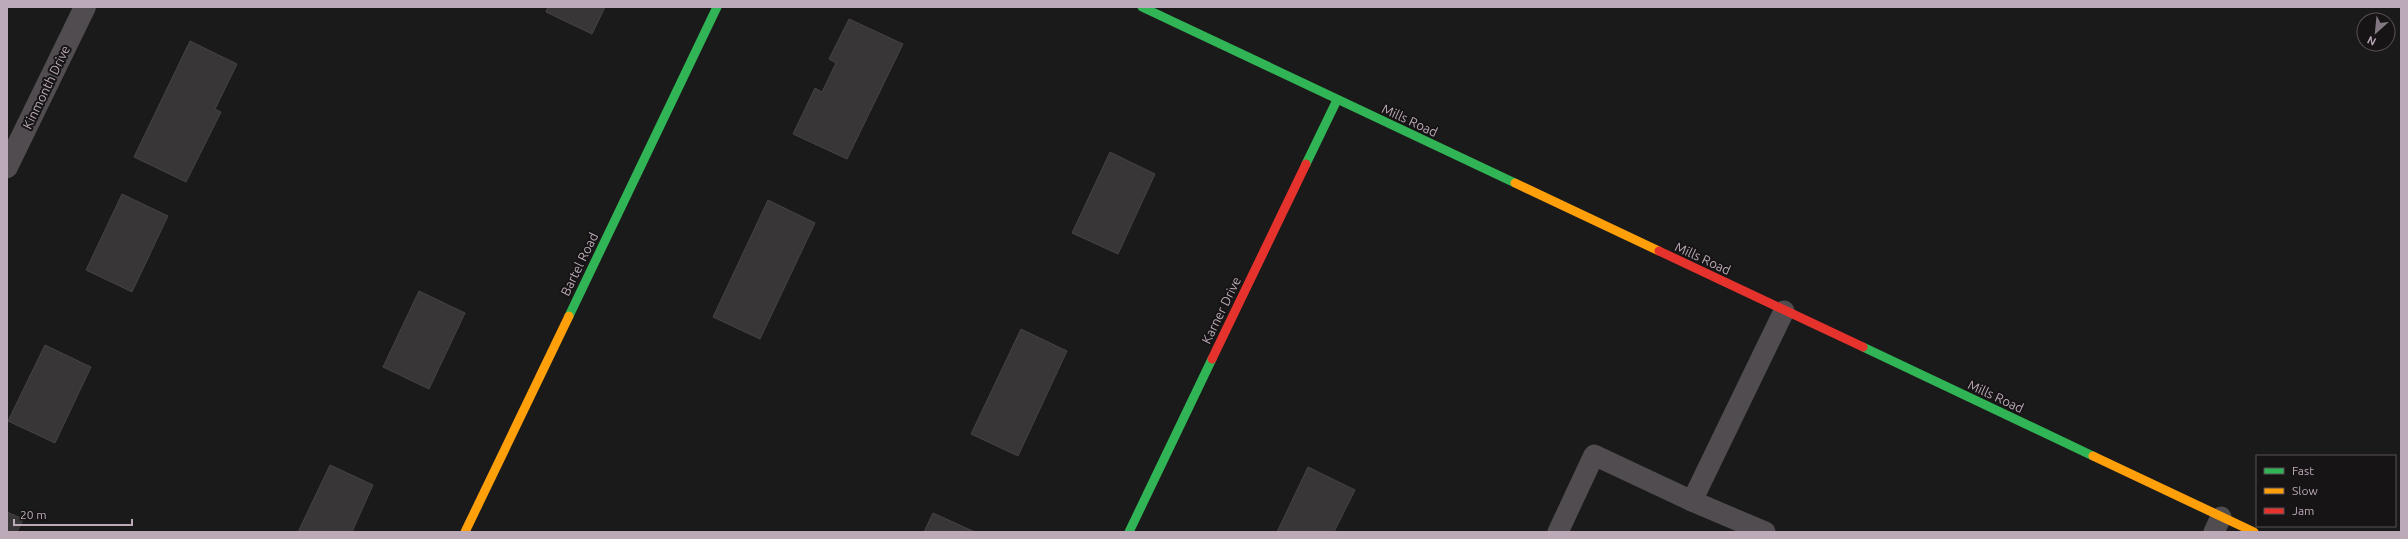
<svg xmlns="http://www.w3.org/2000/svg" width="2408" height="539" viewBox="0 0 2408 539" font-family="Ubuntu,sans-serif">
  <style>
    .building { fill: #383637; stroke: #464246 }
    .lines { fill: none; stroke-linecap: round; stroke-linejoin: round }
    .lane { stroke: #504c4f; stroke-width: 21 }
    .street { stroke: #504c4f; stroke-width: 22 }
    .fast { stroke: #30b455; stroke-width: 9 }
    .slow { stroke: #ff9f0a; stroke-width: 9 }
    .jam { stroke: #e5322d; stroke-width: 9 }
    .labels { text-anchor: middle; stroke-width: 4; stroke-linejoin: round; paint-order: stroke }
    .street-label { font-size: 13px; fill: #bcaab8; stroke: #161415 }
  </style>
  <rect width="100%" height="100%" fill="#1a1a1a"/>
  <g class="building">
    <polygon points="548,7 605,7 592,34 546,12"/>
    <polygon points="849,19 903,44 847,159 793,134 815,88 822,92 836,63 829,59"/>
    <polygon points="190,41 237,64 215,109 221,112 186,182 134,157"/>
    <polygon points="1110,152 1155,174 1118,254 1072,233"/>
    <polygon points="122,194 168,216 132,292 86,270"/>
    <polygon points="768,200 815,223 760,339 713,317"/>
    <polygon points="419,291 465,313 429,389 383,367"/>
    <polygon points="1021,329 1067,351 1018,456 971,434"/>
    <polygon points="45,345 91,367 55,443 8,421"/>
    <polygon points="330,465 373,485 352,532 298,532"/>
    <polygon points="1308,467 1355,490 1334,532 1277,532"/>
    <polygon points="7,512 23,519 17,532 7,532"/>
    <polygon points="933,513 975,532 924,532"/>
  </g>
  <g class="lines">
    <g class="lane">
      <polyline points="1692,501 1765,532"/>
      <polyline points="1558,532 1594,455 1692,501 1784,311"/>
      <polyline points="2214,532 2221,517"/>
    </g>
    <polyline class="street" points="7,167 85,7"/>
    <g class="fast">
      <polyline points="1142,7 1515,183"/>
      <polyline points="1306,164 1337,100"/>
      <polyline points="569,316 717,7"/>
      <polyline points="1863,347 2093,456"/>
      <polyline points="1129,532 1212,359"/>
    </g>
    <g class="slow">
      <polyline points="1515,183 1659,251"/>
      <polyline points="2093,456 2254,532"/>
      <polyline points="465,532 569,316"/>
    </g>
    <g class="jam">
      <polyline points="1659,251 1863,347"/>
      <polyline points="1212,359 1306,164"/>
    </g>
  </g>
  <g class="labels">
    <g class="street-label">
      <text transform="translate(46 87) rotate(-64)" y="5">Kinmonth Drive</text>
      <text transform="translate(1410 120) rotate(25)" y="5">Mills Road</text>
      <text transform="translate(1703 258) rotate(25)" y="5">Mills Road</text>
      <text transform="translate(579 264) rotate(-64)" y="5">Bartel Road</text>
      <text transform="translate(1221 310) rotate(-64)" y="5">Karner Drive</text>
      <text transform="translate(1996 396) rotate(25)" y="5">Mills Road</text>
    </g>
  </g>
  <rect width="2408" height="539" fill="none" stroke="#bcaab8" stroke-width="16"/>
  <rect x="2256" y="455" width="140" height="72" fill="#161415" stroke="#585056"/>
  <rect x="2264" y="468" width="20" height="6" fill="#30b455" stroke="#585056"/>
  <text x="2292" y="475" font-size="12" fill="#bcaab8">Fast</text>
  <rect x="2264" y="488" width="20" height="6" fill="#ff9f0a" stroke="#585056"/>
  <text x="2292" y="495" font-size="12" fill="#bcaab8">Slow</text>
  <rect x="2264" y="508" width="20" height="6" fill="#e5322d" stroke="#585056"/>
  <text x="2292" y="515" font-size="12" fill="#bcaab8">Jam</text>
  <g transform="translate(2376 32) rotate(207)"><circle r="19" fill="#161415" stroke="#585056"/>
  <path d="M0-3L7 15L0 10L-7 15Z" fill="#837881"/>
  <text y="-6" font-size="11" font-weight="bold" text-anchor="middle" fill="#bcaab8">N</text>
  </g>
  <path d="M14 519v6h118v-6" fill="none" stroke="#bcaab8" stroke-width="2"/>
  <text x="20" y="519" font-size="12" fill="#bcaab8" stroke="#161415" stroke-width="3" paint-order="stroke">20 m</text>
</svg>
